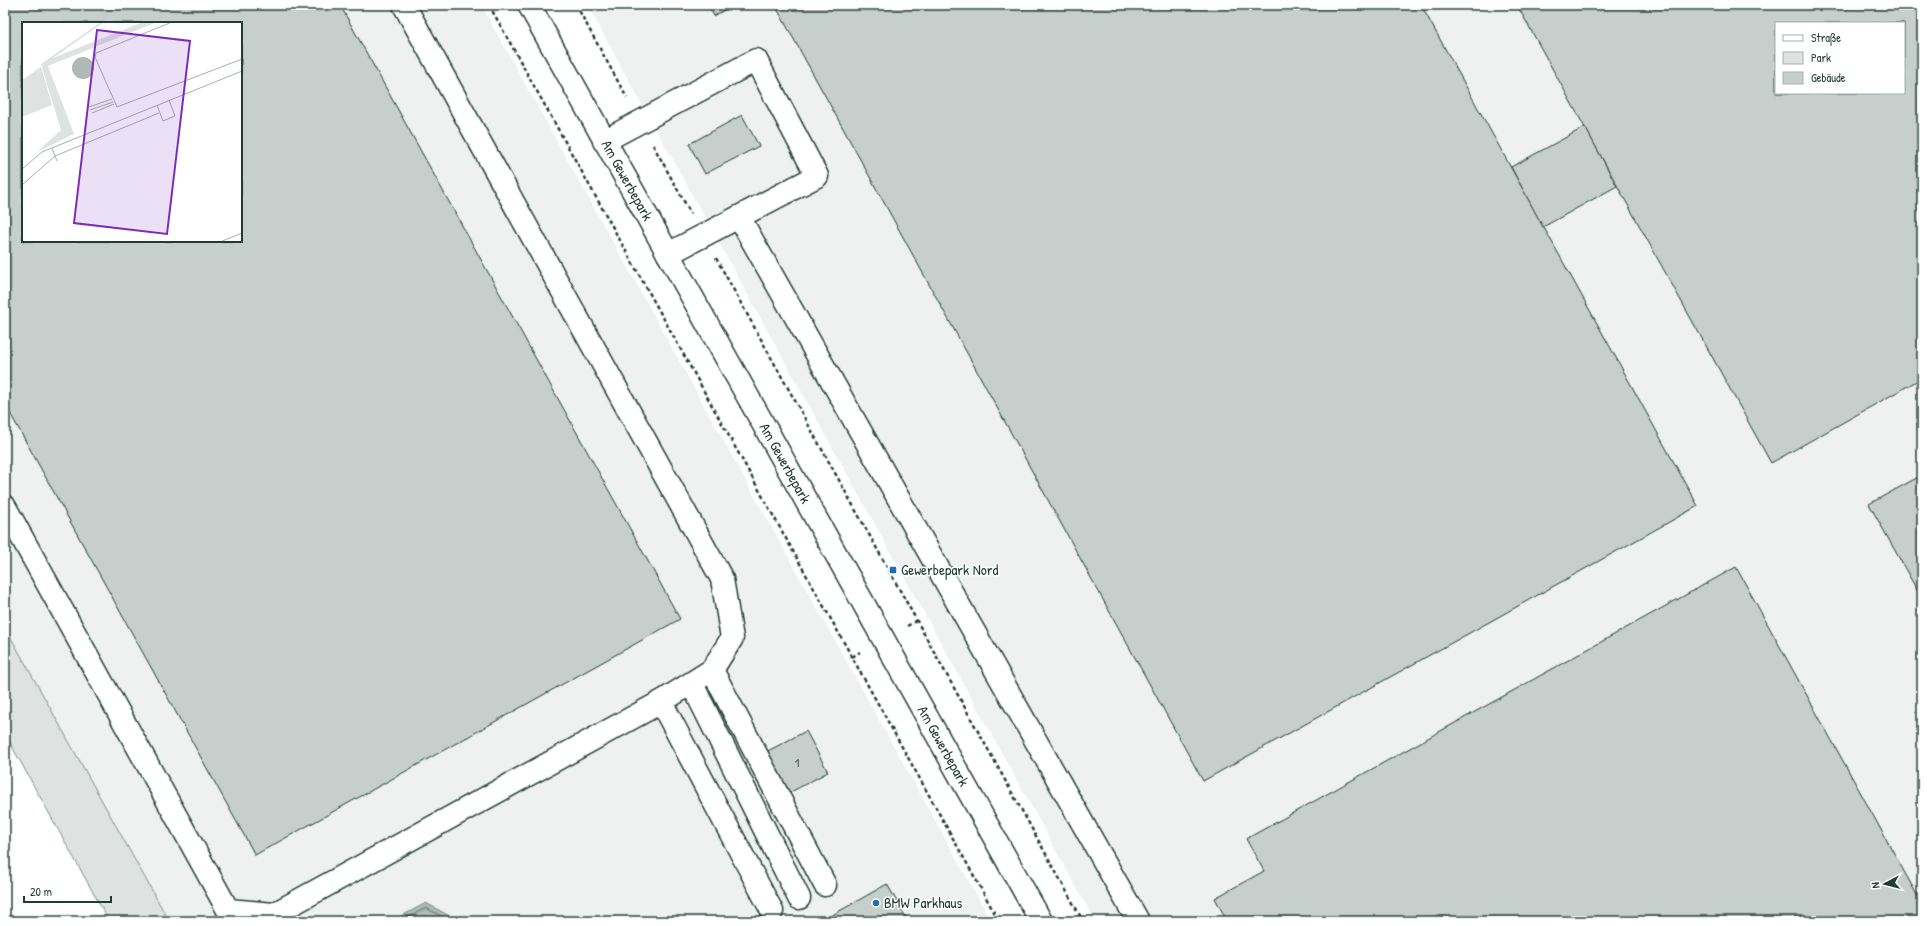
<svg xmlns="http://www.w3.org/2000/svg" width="1927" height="926" viewBox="0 0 1927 926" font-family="'Patrick Hand',sans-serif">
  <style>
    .built { fill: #eef1f0; fill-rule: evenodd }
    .green { fill: #dee3e2; stroke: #7e908b }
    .water { fill: #afbab7; stroke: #758883 }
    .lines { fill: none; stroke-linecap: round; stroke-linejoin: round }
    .shore { stroke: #596f68; stroke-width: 1 }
    .building { fill: #c7cfcc; stroke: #1f3d34; fill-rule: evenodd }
    .minor-casing { stroke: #1f3d34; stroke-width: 25 }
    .path { stroke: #1f3d34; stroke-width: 2.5; stroke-dasharray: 4 3; stroke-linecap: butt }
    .minor { stroke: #fff; stroke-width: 22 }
    .poi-dot { fill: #1f6fb2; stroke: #fff; stroke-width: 1.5 }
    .labels { text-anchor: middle; stroke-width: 3; stroke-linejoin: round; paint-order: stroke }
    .number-label { font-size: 13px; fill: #49625a }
    .street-label { font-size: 15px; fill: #1f3d34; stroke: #fff }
    .poi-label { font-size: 15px; fill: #1f3d34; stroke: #fff; text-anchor: start }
    .inset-road { fill: none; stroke: #a5b1ae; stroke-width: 1 }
    .view { fill: #7b2cbf; fill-opacity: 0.15; stroke: #7b2cbf; stroke-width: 2 }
    .inset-edge { fill: none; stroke: #1f3d34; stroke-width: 2 }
  </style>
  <rect width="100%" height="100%" fill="#fff"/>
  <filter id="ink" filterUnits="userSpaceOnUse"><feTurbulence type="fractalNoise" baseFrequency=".025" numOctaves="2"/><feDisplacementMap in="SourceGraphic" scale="8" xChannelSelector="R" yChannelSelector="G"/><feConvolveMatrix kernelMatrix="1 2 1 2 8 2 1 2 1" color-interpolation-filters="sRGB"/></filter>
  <g filter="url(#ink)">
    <g class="built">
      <path d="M5,5h476l510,916h-822l-164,-294zM23,23h218v218h-218z"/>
      <path d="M587,5h1335v916h-827zM1776,23h128v70h-128z"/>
    </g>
    <polygon class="green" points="5,627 169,921 109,921 5,734"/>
    <polygon class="water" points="426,903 453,918 455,921 392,921"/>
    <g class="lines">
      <polyline class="shore" points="401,921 426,908 451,921"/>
    </g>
    <g class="building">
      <path d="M5,5h335l340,614 -425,236 -250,-451zM23,23h218v218h-218z"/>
      <polygon points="708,5 733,5 714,16"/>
      <polygon points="775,5 1421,5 1698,506 1203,781"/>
      <path d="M1517,5h405v373l-151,85zM1776,23h128v70h-128z"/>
      <polygon points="742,115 759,146 705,174 689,144"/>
      <polygon points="1585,127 1617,186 1543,227 1511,167"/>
      <polygon points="1922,475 1922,599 1869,504"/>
      <polygon points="1736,567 1922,904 1922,921 1227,921 1215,898 1264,871 1246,839"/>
      <polygon points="806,731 828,772 789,793 766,752"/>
      <polygon points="887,884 908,921 822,921"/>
    </g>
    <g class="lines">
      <defs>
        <g id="minor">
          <path id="s1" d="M529,5l512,916"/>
          <polyline points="604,141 756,60 817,176 668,254"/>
          <polyline points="739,217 1138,921"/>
          <polyline points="5,507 228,910 274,914 661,702 712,670 732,638 722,579 404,5"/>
          <polyline points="712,670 825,885"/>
          <polyline points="692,684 799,898"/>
          <polyline points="661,702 772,911"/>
        </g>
      </defs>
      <use href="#minor" class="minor-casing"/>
      <g class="path">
        <polyline points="489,5 999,921"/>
        <polyline points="576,5 627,98"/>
        <polyline points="653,145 691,214"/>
        <polyline points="716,258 1083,921"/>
        <polyline points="907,626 916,621"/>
        <polyline points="852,657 860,652"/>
      </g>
      <use href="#minor" class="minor"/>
    </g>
  </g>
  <g class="poi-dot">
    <rect x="889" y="566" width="8" height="8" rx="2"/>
    <circle cx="876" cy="903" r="4"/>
  </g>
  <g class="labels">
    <g class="number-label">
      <text x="797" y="767">1</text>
    </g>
    <g class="street-label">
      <text dy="5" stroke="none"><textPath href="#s1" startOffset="201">Am Gewerbepark</textPath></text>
      <text dy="5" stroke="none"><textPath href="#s1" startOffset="525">Am Gewerbepark</textPath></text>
      <text dy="5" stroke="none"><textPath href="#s1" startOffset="849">Am Gewerbepark</textPath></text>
    </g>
    <g class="poi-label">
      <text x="901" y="575">Gewerbepark Nord</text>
      <text x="884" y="908">BMW Parkhaus</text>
    </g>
  </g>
  <g transform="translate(22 22)">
    <rect width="220" height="220" fill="#fff"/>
    <path d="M79,0h3l-51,36 90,-36h14l-109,44 26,68 -37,18 24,-22 -20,-66zM19,45l11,38 -30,12v-37z" fill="#dee3e2"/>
    <path d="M50 46a11 11 0 1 1 22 0a11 11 0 1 1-22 0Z" fill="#afbab7"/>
    <path class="inset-road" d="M150,0l-76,31 -1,4 22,50 125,-48M135,83l6,16 12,-5 -6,-16M67,85l23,-8M68,88l23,-8M70,91l22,-9M30,126l5,13M0,147l20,-17 200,-81M0,163l33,-29 104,-43M198,220l22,-9"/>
    <path class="view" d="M75,8l93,11 -23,193 -93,-11z"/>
    <rect width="220" height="220" class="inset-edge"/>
  </g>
  <rect width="1927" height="926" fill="none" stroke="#fff" stroke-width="20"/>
  <rect x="10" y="10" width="1907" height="906" fill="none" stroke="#1f3d34" stroke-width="1.5" filter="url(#ink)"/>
  <rect x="1775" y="22" width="130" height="72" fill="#ffffff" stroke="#a5b1ae"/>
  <rect x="1783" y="35" width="20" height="6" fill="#ffffff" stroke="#a5b1ae"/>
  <text x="1811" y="42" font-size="12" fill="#1f3d34">Straße</text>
  <rect x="1783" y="52" width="20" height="12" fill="#dee3e2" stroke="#a5b1ae"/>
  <text x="1811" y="62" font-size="12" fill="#1f3d34">Park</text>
  <rect x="1783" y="72" width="20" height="12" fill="#c7cfcc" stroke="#a5b1ae"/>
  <text x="1811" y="82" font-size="12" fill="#1f3d34">Gebäude</text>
  <g transform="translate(1885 884) rotate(263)" stroke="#ffffff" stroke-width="3" paint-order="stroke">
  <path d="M0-3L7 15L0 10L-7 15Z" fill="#1f3d34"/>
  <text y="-6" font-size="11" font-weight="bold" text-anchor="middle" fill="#1f3d34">N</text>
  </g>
  <path d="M24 896v6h87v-6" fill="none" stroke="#1f3d34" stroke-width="2"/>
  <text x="30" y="896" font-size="12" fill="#1f3d34" stroke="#ffffff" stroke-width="3" paint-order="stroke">20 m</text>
</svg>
